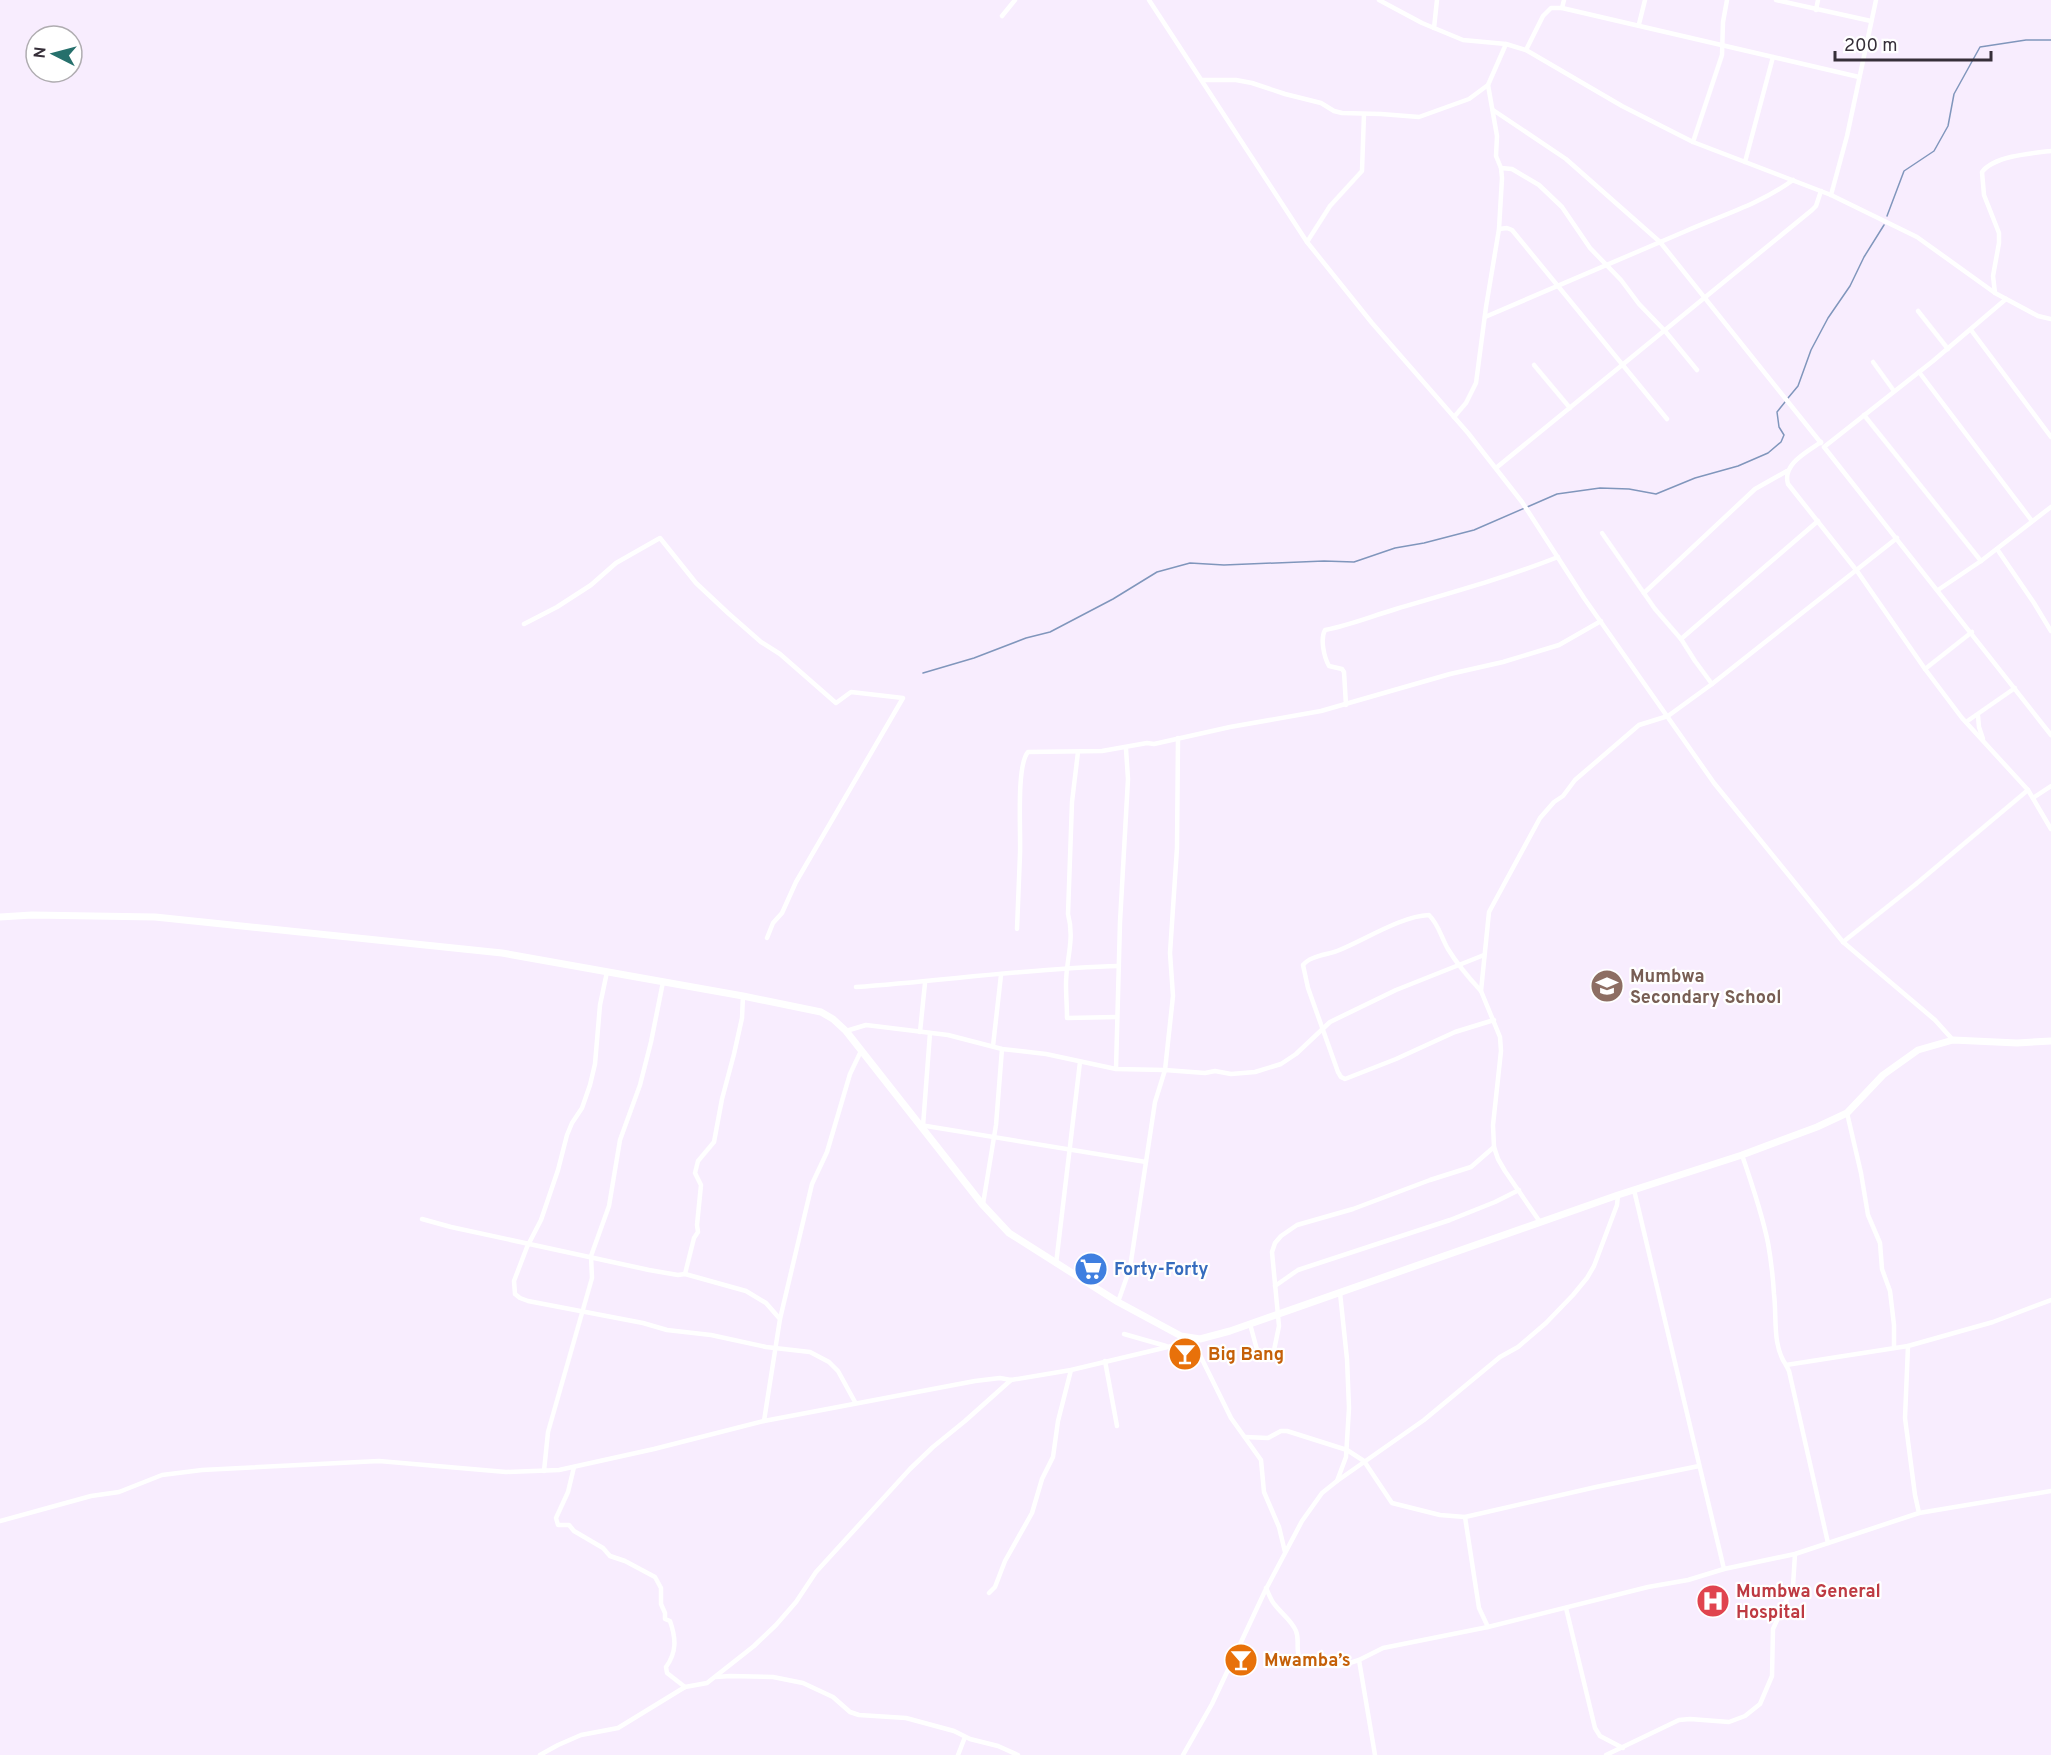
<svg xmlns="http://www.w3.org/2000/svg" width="2051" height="1755" viewBox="0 0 2051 1755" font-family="Overpass,sans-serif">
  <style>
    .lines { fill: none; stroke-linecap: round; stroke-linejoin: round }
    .stream { stroke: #8096bc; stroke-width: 1.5 }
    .street { stroke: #fff; stroke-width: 4.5 }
    .secondary { stroke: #fff; stroke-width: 7 }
    .labels { text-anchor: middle; stroke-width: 4.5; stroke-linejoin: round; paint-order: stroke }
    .education-label { font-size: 18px; font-weight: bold; fill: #785e54; stroke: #fff; text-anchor: start }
    .shop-label { font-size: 18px; font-weight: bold; fill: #366cbe; stroke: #fff; text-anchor: start }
    .food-label { font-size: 18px; font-weight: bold; fill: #c56008; stroke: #fff; text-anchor: start }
    .health-label { font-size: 18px; font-weight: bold; fill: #be3a42; stroke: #fff; text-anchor: start }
  </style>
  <rect width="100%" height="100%" fill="#f8edfe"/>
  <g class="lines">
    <g class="stream">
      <polyline points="1887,216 1904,171 1934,151 1948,126 1954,94 1980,47 2026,40 2051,40"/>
      <polyline points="1788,398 1798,386 1811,350 1828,318 1850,286 1864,257 1884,225"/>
      <polyline points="923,673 974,658 1026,638 1050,632 1113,599 1157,572 1190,563 1224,565 1324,561 1354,562 1395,548 1424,543 1474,530 1557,494 1600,488 1629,489 1656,494 1695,478 1738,466 1768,453 1781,442 1784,435 1779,427 1777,412 1785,402"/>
    </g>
    <g class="street">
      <polyline points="1149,0 1307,242 1372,323 1468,433 1522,502 1584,598 1714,783 1843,942 1935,1020 1953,1040"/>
      <polyline points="1379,0 1422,23 1463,40 1506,44 1526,50 1622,106 1693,142 1831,195 1917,237 1995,293 2038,316 2051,319"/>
      <polyline points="1776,0 1871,21"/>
      <polyline points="1562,8 1859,77"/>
      <polyline points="1816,10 1818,0"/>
      <polyline points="1002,16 1015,0"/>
      <polyline points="1639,24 1645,0"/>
      <polyline points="1434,28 1437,0"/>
      <polyline points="1526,50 1543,16 1551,8 1562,8 1564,0"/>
      <polyline points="1202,80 1236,80 1252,83 1285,94 1321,103 1334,111 1342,113 1381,114 1419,117 1469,99 1488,85"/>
      <polyline points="1493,110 1566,159 1660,242 1821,443"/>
      <polyline points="1693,142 1722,55 1723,22 1727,0"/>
      <polyline points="1745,162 1773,57"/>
      <polyline points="1501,168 1512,169 1539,185 1562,207 1590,248 1621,280 1639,304 1665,331 1697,370"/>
      <polyline points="1831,195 1847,136 1876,0"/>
      <polyline points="1499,229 1507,228 1512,230 1667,419"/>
      <polyline points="1307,242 1330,206 1362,171 1364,114"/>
      <path d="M1995,293l-2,-17 6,-33v-10l-15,-38 -2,-23c12,-16 50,-19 69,-21"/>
      <polyline points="2006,299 1933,361 1824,447 2051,735"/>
      <polyline points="1918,311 1948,349"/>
      <path d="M1485,317c67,-28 134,-57 201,-86 37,-16 74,-27 107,-51"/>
      <polyline points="1971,330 2051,437"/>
      <polyline points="1873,362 1894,391"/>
      <polyline points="1534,365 1570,408"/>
      <polyline points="1919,372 2032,521"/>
      <polyline points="1864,415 1981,561"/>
      <polyline points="1454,417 1466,403 1476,383 1486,307 1499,229 1502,178 1501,168 1496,156 1497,136 1488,85 1506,44"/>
      <path d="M1821,442c-14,10 -39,22 -33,42l69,87 68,98 37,49 66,72 23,39"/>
      <polyline points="1496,468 1812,210 1816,206 1821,191"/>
      <polyline points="1602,533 1655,609 1681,639 1695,661 1712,684"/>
      <polyline points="1997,549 2034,603 2051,631"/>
      <polyline points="1938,590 1981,561 2051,507"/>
      <polyline points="1644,593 1755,489 1787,471"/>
      <polyline points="524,624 557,607 591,585 616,563 660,538 696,583 728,613 761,642 780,654 836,703 851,692 903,698 796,882 782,913 773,923 767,938"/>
      <polyline points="1681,639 1818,521"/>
      <polyline points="1925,669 1972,632"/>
      <path d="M1346,705l-2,-33 -2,-3 -13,-3c-5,-9 -9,-27 -4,-36 25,-5 47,-14 71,-21 54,-16 109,-31 162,-52"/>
      <polyline points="1978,716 1979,727 1983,739"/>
      <polyline points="1966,722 2015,688"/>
      <path d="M1078,752l-6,50 -4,112c7,26 -2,45 -2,70 0,12 1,22 1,34l50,-1"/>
      <polyline points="2033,798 2051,786"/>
      <path d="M1017,929c1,-25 2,-50 3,-75 1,-22 -4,-88 8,-102l74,-1 45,-8 7,1 76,-17 91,-16 129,-37 53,-12 56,-17 42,-24"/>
      <polyline points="1843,942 1916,884 2028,790"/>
      <polyline points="607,972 600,1005 595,1064 590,1085 582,1108 572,1123 567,1135 558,1170 541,1220 527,1247 514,1281 515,1294 520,1298 528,1301 643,1323 667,1330 711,1335 766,1347 810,1352 829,1362 838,1371 855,1402"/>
      <path d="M856,987c87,-6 175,-19 263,-21"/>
      <path d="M1481,991c-12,-13 -24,-27 -33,-42 -7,-12 -9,-24 -19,-34 -28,1 -66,26 -92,36 -11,4 -27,5 -34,14l5,23 30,84 3,5 4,2 51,-20 59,-27 39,-12"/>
      <polyline points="846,1031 866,1025 948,1035 1002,1049 1046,1054 1116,1069 1165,1070 1205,1073 1215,1071 1231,1074 1255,1072 1281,1064 1296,1054 1330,1022 1396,990 1484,955"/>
      <polyline points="920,1032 925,983"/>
      <polyline points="993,1046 1001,975"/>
      <polyline points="1116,1069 1120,922 1128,779 1126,749"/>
      <polyline points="1847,1113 1861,1173 1868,1215 1880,1243 1882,1269 1890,1291 1894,1325 1894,1348"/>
      <polyline points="920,1125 1146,1162"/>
      <polyline points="923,1126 930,1033"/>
      <path d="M1742,1155c10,29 20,58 26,88 3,17 5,34 6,51 3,24 -2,51 12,71l122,-19"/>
      <polyline points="1634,1190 1724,1569"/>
      <polyline points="983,1204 996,1125 1002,1049"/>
      <polyline points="422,1219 451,1227 649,1270 678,1275 685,1274 746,1291 766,1303 780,1319 764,1421"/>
      <polyline points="1540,1222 1505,1171 1498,1159 1494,1147 1493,1125 1501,1051 1500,1037 1481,991 1489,912 1540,818 1554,802 1563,796 1575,780 1639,725 1668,716 1712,684 1897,538"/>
      <polyline points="1056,1264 1080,1062"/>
      <polyline points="685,1274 694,1238 698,1232 697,1225 701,1185 695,1173 698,1161 714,1142 722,1099 734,1054 742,1018 743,996"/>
      <polyline points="1275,1286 1298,1270 1450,1220 1495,1202 1519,1190"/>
      <polyline points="1118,1302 1130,1268 1155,1102 1165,1070 1173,996 1170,953 1177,848 1178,738"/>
      <polyline points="780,1319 812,1184 827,1152 850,1074 861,1051"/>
      <polyline points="1250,1324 1259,1357"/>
      <polyline points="1124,1334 1166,1346"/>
      <polyline points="1193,1341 1231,1418 1261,1460 1264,1492 1279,1527 1285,1552"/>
      <polyline points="1272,1360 1279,1326 1272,1252 1275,1243 1281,1236 1297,1225 1353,1209 1430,1180 1471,1167 1494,1147"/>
      <polyline points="1105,1361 1117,1426"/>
      <polyline points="1786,1365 1789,1371 1828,1543"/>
      <polyline points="1245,1437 1268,1438 1281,1431 1287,1431 1347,1450 1364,1461 1392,1503 1440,1515 1465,1517 1596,1487 1699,1466"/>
      <path d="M574,1467l-6,25 -12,26 2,7h11l5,6 29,17 7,8 15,5 30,16 6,11v16l4,9v6l5,2c6,17 7,31 -4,46l1,6 18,14"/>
      <polyline points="544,1471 548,1432 592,1278 591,1256 609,1206 620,1140 640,1085 651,1042 663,982"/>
      <polyline points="1337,1481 1424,1420 1500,1357 1518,1347 1546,1323 1573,1295 1587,1278 1594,1266 1617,1205 1618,1195"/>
      <polyline points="1919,1513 1915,1495 1905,1418 1908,1346 1993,1322 2051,1300"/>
      <polyline points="1465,1517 1479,1608 1488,1627"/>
      <polyline points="0,1521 91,1496 119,1492 162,1475 202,1470 379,1461 506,1472 559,1470 654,1449 764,1421 975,1381 1000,1378 1011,1380 1071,1370 1197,1340"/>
      <path d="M1266,1588c3,6 5,13 9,17 7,9 17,16 21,26 4,10 -1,18 4,28l11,6 29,1 19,-6 24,-12 105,-21 160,-40 40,-7 36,-11 71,-15 124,-41 132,-22"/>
      <polyline points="989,1593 995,1587 1005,1561 1032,1513 1042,1479 1053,1457 1058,1421 1071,1370"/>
      <polyline points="1566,1608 1595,1728 1600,1736 1623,1748"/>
      <polyline points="1359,1660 1375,1755"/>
      <polyline points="716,1677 730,1676 773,1677 803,1683 833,1697 850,1712 859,1715 906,1718 954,1731 970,1739 998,1746 1018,1755"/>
      <polyline points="540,1755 558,1745 581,1735 618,1728 685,1687 707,1683 754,1646 776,1625 796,1602 816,1572 910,1469 933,1447 965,1421 1011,1380"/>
      <polyline points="958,1755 965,1737"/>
      <polyline points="1183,1755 1212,1704 1265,1591 1302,1521 1322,1493 1337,1481 1346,1457 1349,1408 1347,1359 1340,1293"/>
      <polyline points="1606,1755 1679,1720 1690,1719 1729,1722 1745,1716 1760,1704 1772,1676 1773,1629 1793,1586 1795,1554"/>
    </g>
    <polyline class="secondary" points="0,917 32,915 155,917 502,953 743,996 821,1012 833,1019 846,1031 982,1204 1009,1233 1118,1302 1181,1336 1200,1339 1230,1331 1618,1195 1742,1155 1817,1127 1847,1113 1883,1075 1918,1050 1953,1040 2017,1043 2051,1041"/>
  </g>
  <defs>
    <symbol id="school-disc" viewBox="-11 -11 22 22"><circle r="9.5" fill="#8d6e63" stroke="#fff"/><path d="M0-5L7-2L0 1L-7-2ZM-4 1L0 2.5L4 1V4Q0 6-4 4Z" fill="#fff"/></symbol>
    <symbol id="supermarket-disc" viewBox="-11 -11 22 22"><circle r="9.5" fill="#3f7fe0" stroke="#fff"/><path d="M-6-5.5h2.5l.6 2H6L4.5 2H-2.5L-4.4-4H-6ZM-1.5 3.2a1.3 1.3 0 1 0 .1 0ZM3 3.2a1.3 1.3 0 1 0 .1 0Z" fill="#fff"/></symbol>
    <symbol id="bar-disc" viewBox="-11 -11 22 22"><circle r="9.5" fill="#e8710a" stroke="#fff"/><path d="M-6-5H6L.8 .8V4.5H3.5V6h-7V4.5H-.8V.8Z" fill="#fff"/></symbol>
    <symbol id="hospital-disc" viewBox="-11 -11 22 22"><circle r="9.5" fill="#e0444e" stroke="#fff"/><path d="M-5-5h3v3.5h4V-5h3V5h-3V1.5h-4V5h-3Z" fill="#fff"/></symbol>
  </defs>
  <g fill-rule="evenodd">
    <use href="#school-disc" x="1588" y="967" width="38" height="38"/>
    <use href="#supermarket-disc" x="1072" y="1250" width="38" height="38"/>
    <use href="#bar-disc" x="1166" y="1335" width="38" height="38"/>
    <use href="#hospital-disc" x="1694" y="1582" width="38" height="38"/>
    <use href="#bar-disc" x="1222" y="1641" width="38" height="38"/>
  </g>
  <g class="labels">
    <g class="education-label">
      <text x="1630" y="982">Mumbwa<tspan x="1630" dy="21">Secondary School</tspan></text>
    </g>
    <g class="shop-label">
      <text x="1114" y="1275">Forty-Forty</text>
    </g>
    <g class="food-label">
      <text x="1208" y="1360">Big Bang</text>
      <text x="1264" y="1666">Mwamba’s</text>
    </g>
    <g class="health-label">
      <text x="1736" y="1597">Mumbwa General<tspan x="1736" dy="21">Hospital</tspan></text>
    </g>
  </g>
  <g transform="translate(54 54) rotate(276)"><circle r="28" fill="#ffffff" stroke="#afacb0" stroke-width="1.5"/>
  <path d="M0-4.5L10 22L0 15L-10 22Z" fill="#26706c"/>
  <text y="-9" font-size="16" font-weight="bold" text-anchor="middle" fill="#362f39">N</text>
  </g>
  <path d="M1835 51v9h156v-9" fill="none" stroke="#362f39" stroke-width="3"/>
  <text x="1844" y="51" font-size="18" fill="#362f39" stroke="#ffffff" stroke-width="4.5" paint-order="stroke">200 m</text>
</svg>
